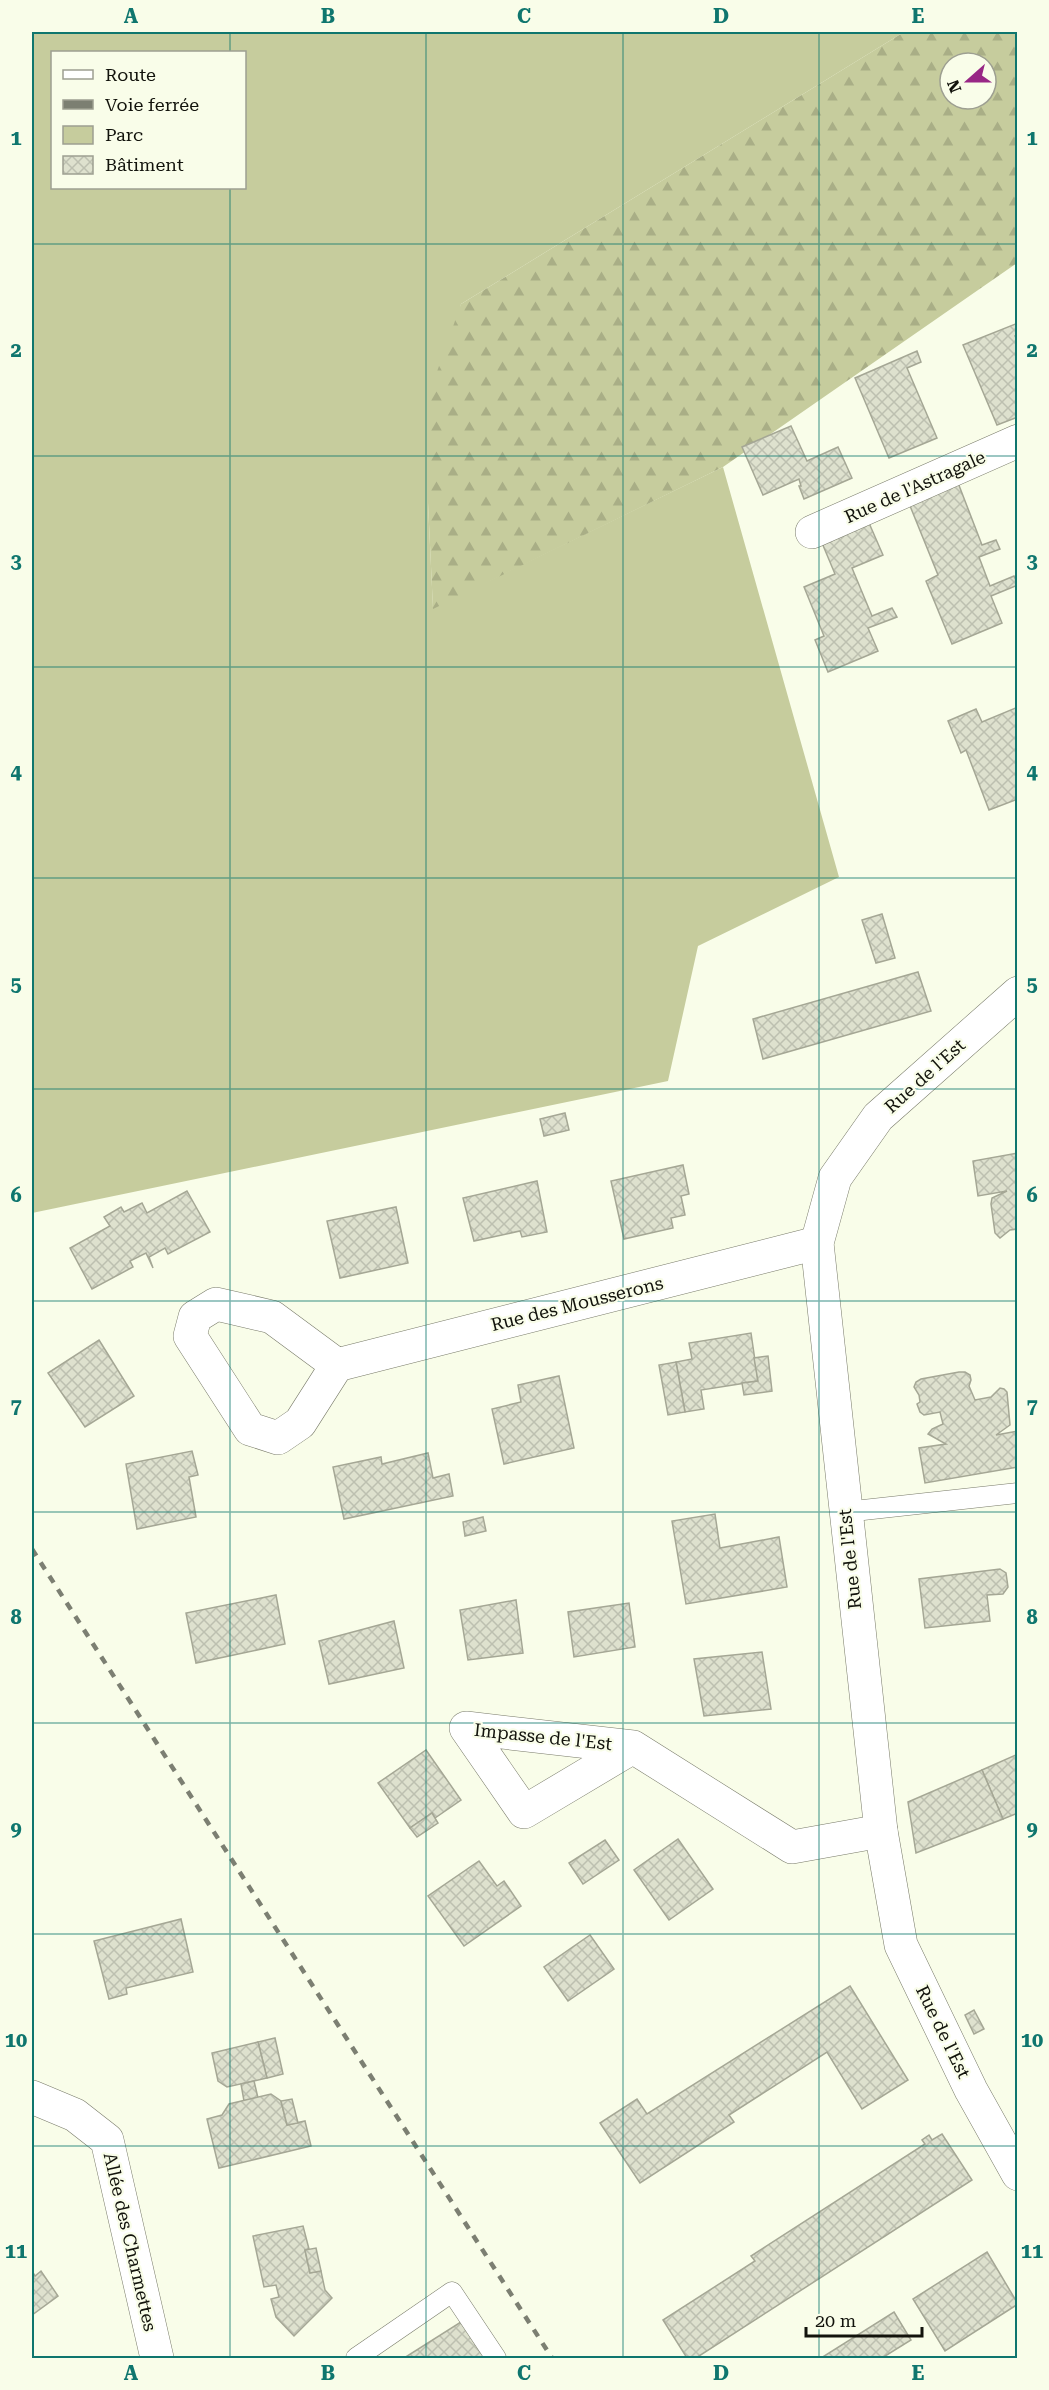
<svg xmlns="http://www.w3.org/2000/svg" width="1049" height="2390" viewBox="0 0 1049 2390" font-family="'Roboto Serif',serif">
  <style>
    .green { fill: #c6cc9d; fill-rule: evenodd }
    .forest { fill: url(#forest-firs); fill-rule: evenodd }
    .building { fill: url(#building-cross-hatch); stroke: #a5a795; stroke-width: 1.5 }
    .lines { fill: none; stroke-linecap: round; stroke-linejoin: round }
    .lane-casing { stroke: #787a69; stroke-width: 21 }
    .street-casing { stroke: #787a69; stroke-width: 34 }
    .lane { stroke: #fff; stroke-width: 20 }
    .street { stroke: #fff; stroke-width: 33 }
    .rail { stroke: #7c7f72; stroke-width: 4.5; stroke-dasharray: 8 8; stroke-linecap: butt }
    .grid { fill: none; stroke: #0f766e; stroke-width: 1.5; stroke-opacity: 0.55 }
    .labels { text-anchor: middle; stroke-width: 4.5; stroke-linejoin: round; paint-order: stroke }
    .street-label { font-size: 18px; fill: #12130c; stroke: #f9fde9 }
    .neatline { fill: none; stroke: #0f766e; stroke-width: 2 }
    .grid-label { font-size: 20px; text-anchor: middle; font-weight: bold; fill: #0f766e }
  </style>
  <defs>
    <pattern id="forest-firs" width="22" height="20" patternUnits="userSpaceOnUse" patternTransform="scale(1.5)"><rect width="22" height="20" fill="#c6cc9d"/><path d="M5 1l3.5 6h-7zM16 11l3.5 6h-7z" fill="#a9ae86"/></pattern>
    <pattern id="building-cross-hatch" width="8" height="8" patternUnits="userSpaceOnUse" patternTransform="scale(1.5)"><rect width="8" height="8" fill="#dee1ce"/><path d="M0 0l8 8M0 8l8-8" fill="none" stroke="#bdc0b0"/></pattern>
  </defs>
  <rect width="100%" height="100%" fill="#f9fde9"/>
  <path class="green" d="M32,32h872l-443,272 -33,199 5,105 290,-141 116,410 -141,69 -30,135 -636,132zM52,52h192v136h-192z"/>
  <path class="forest" d="M904,32h113v231l-294,204 -290,142 -5,-106v-106l33,-93zM950,63h36v36h-36z"/>
  <g class="building">
    <polygon points="1018,323 1018,335 1015,336 1018,342 1018,417 997,425 963,345"/>
    <polygon points="917,351 921,362 907,368 937,438 889,458 855,378"/>
    <polygon points="791,426 807,461 838,447 852,478 804,499 799,486 801,486 799,479 763,495 742,447"/>
    <polygon points="955,475 982,545 996,540 1000,549 979,557 990,586 1014,576 1018,585 991,596 1002,623 952,644 926,581 938,575 906,496"/>
    <polygon points="869,523 883,555 852,568 872,616 892,608 897,617 868,628 878,651 828,672 815,640 824,636 804,587 835,574 822,543"/>
    <polygon points="1018,707 1018,799 989,810 966,750 961,753 948,721 976,709 982,722"/>
    <polygon points="882,914 895,958 876,963 862,920"/>
    <polygon points="918,972 931,1011 763,1059 753,1019"/>
    <polygon points="565,1113 569,1130 544,1136 540,1119"/>
    <polygon points="1018,1153 1018,1229 1010,1230 1000,1238 995,1233 991,1204 992,1198 1007,1191 978,1196 973,1161"/>
    <polygon points="683,1165 689,1194 681,1196 685,1215 671,1218 673,1228 624,1239 611,1181"/>
    <polygon points="537,1181 547,1232 522,1237 520,1231 474,1241 463,1198"/>
    <polygon points="187,1191 210,1232 168,1254 165,1248 149,1257 153,1268 146,1253 130,1261 133,1267 92,1289 70,1248 110,1226 104,1217 121,1207 124,1212 142,1203 147,1213"/>
    <polygon points="396,1207 408,1263 340,1278 327,1221"/>
    <polygon points="751,1333 758,1381 701,1390 704,1409 685,1412 676,1362 692,1359 689,1343"/>
    <polygon points="99,1340 134,1396 85,1427 48,1373"/>
    <polygon points="768,1356 772,1391 744,1395 742,1383 758,1381 754,1358"/>
    <polygon points="676,1362 685,1412 668,1415 659,1365"/>
    <polygon points="959,1372 965,1372 970,1375 971,1380 969,1386 975,1400 991,1397 1000,1388 1004,1389 1007,1392 1010,1425 996,1435 1018,1431 1018,1467 925,1483 919,1448 946,1444 928,1434 932,1429 943,1424 940,1412 924,1415 920,1412 917,1404 920,1402 919,1395 914,1387 916,1382 921,1379"/>
    <polygon points="559,1376 574,1448 504,1464 492,1409 521,1402 518,1385"/>
    <polygon points="192,1451 198,1475 189,1477 196,1517 137,1529 126,1464"/>
    <polygon points="428,1453 433,1478 449,1474 453,1496 344,1519 333,1467 381,1457 382,1464"/>
    <polygon points="715,1514 720,1548 779,1537 787,1587 686,1604 672,1521"/>
    <polygon points="483,1517 486,1531 465,1536 463,1522"/>
    <polygon points="1000,1569 1006,1573 1008,1587 1003,1594 987,1595 990,1621 925,1628 919,1579"/>
    <polygon points="276,1595 285,1644 196,1663 186,1613"/>
    <polygon points="516,1600 523,1653 468,1660 460,1610"/>
    <polygon points="629,1603 635,1647 574,1657 568,1612"/>
    <polygon points="394,1621 404,1668 329,1684 319,1641"/>
    <polygon points="762,1652 771,1709 704,1716 694,1659"/>
    <polygon points="426,1750 461,1800 435,1818 432,1813 410,1828 378,1783"/>
    <polygon points="1018,1754 1018,1813 1003,1819 982,1770"/>
    <polygon points="982,1770 1003,1819 916,1853 908,1802"/>
    <polygon points="432,1813 438,1823 417,1837 410,1828"/>
    <polygon points="678,1839 713,1889 669,1920 634,1870"/>
    <polygon points="605,1840 619,1860 583,1884 569,1863"/>
    <polygon points="479,1861 497,1886 504,1881 521,1906 464,1946 428,1896"/>
    <polygon points="181,1919 193,1972 126,1988 127,1994 109,1999 94,1941"/>
    <polygon points="590,1935 614,1969 568,2001 544,1967"/>
    <polygon points="850,1986 908,2080 862,2109 827,2052 729,2115 734,2122 640,2183 600,2123 637,2099 647,2114"/>
    <polygon points="974,2010 984,2029 974,2034 965,2015"/>
    <polygon points="275,2038 283,2074 267,2078 258,2042"/>
    <polygon points="258,2042 267,2078 227,2087 218,2081 212,2053"/>
    <polygon points="254,2081 258,2098 244,2101 241,2084"/>
    <polygon points="271,2094 281,2101 287,2125 305,2121 311,2146 219,2168 207,2119 222,2115 229,2104"/>
    <polygon points="292,2099 298,2123 287,2125 281,2101"/>
    <polygon points="942,2134 972,2180 696,2358 687,2358 663,2320 755,2261 751,2256 925,2144 922,2140 929,2135 932,2140"/>
    <polygon points="303,2226 309,2249 305,2250 310,2273 321,2271 325,2290 332,2298 294,2336 276,2317 271,2299 279,2297 276,2285 264,2287 253,2236"/>
    <polygon points="316,2248 321,2271 310,2273 305,2250"/>
    <polygon points="987,2252 1018,2304 945,2351 913,2299"/>
    <polygon points="32,2271 35,2276 41,2271 58,2296 32,2315"/>
    <polygon points="894,2312 911,2340 882,2358 821,2358"/>
    <polygon points="464,2320 488,2358 404,2358"/>
  </g>
  <g class="lines">
    <defs>
      <g id="lane">
        <polyline points="845,1512 1018,1493"/>
        <polyline points="356,2358 452,2292 496,2358"/>
      </g>
      <g id="street">
        <polyline points="812,532 1018,441"/>
        <polyline points="1018,993 878,1117 835,1178 817,1243 881,1831 901,1945 971,2090 1018,2174"/>
        <polyline points="337,1365 272,1317 216,1304 195,1317 190,1336 250,1429 278,1438 300,1423 337,1365 817,1243"/>
        <polyline points="633,1747 524,1812 466,1728 633,1747 792,1847 881,1831"/>
        <polyline points="32,2097 75,2115 107,2140 157,2358"/>
      </g>
    </defs>
    <use href="#lane" class="lane-casing"/>
    <use href="#street" class="street-casing"/>
    <use href="#lane" class="lane"/>
    <use href="#street" class="street"/>
    <polyline class="rail" points="32,1549 552,2358"/>
  </g>
  <path class="grid" d="M230,32v20M426,32v2326M623,32v2326M819,32v2326M230,188v2170M32,244h986M32,456h986M32,667h986M32,878h986M32,1089h986M32,1301h986M32,1512h986M32,1723h986M32,1934h986M32,2146h986"/>
  <g class="labels">
    <g class="street-label">
      <text transform="translate(915 487) rotate(-24)" y="6">Rue de l'Astragale</text>
      <text transform="translate(925 1076) rotate(-42)" y="6">Rue de l'Est</text>
      <text transform="translate(577 1304) rotate(-14)" y="6">Rue des Mousserons</text>
      <text transform="translate(850 1559) rotate(-96)" y="6">Rue de l'Est</text>
      <text transform="translate(543 1737) rotate(6)" y="6">Impasse de l'Est</text>
      <text transform="translate(943 2032) rotate(64)" y="6">Rue de l'Est</text>
      <text transform="translate(130 2242) rotate(77)" y="6">Allée des Charmettes</text>
    </g>
  </g>
  <rect width="1049" height="2390" fill="none" stroke="#f9fde9" stroke-width="66"/>
  <rect x="51" y="51" width="195" height="138" fill="#f9fde9" stroke="#9d9f91" stroke-width="1.5"/>
  <rect x="63" y="70" width="30" height="9" fill="#ffffff" stroke="#9d9f91" stroke-width="1.5"/>
  <text x="105" y="81" font-size="18" fill="#12130c">Route</text>
  <rect x="63" y="100" width="30" height="9" fill="#7c7f72" stroke="#9d9f91" stroke-width="1.5"/>
  <text x="105" y="111" font-size="18" fill="#12130c">Voie ferrée</text>
  <rect x="63" y="126" width="30" height="18" fill="#c6cc9d" stroke="#9d9f91" stroke-width="1.5"/>
  <text x="105" y="141" font-size="18" fill="#12130c">Parc</text>
  <rect x="63" y="156" width="30" height="18" fill="url(#building-cross-hatch)" stroke="#9d9f91" stroke-width="1.5"/>
  <text x="105" y="171" font-size="18" fill="#12130c">Bâtiment</text>
  <g transform="translate(968 81) rotate(249)"><circle r="28" fill="#f9fde9" stroke="#9d9f91" stroke-width="1.5"/>
  <path d="M0-4.5L10 22L0 15L-10 22Z" fill="#982785"/>
  <text y="-9" font-size="16" font-weight="bold" text-anchor="middle" fill="#12130c">N</text>
  </g>
  <path d="M806 2327v9h116v-9" fill="none" stroke="#12130c" stroke-width="3"/>
  <text x="815" y="2327" font-size="18" fill="#12130c" stroke="#f9fde9" stroke-width="4.5" paint-order="stroke">20 m</text>
  <rect x="33" y="33" width="983" height="2324" class="neatline"/>
  <g class="grid-label">
    <text x="131" y="23">A</text>
    <text x="328" y="23">B</text>
    <text x="524" y="23">C</text>
    <text x="721" y="23">D</text>
    <text x="918" y="23">E</text>
    <text x="16" y="145">1</text>
    <text x="1032" y="145">1</text>
    <text x="16" y="357">2</text>
    <text x="1032" y="357">2</text>
    <text x="16" y="568">3</text>
    <text x="1032" y="568">3</text>
    <text x="16" y="779">4</text>
    <text x="1032" y="779">4</text>
    <text x="16" y="991">5</text>
    <text x="1032" y="991">5</text>
    <text x="16" y="1202">6</text>
    <text x="1032" y="1202">6</text>
    <text x="16" y="1413">7</text>
    <text x="1032" y="1413">7</text>
    <text x="16" y="1624">8</text>
    <text x="1032" y="1624">8</text>
    <text x="16" y="1836">9</text>
    <text x="1032" y="1836">9</text>
    <text x="16" y="2047">10</text>
    <text x="1032" y="2047">10</text>
    <text x="16" y="2258">11</text>
    <text x="1032" y="2258">11</text>
    <text x="131" y="2380">A</text>
    <text x="328" y="2380">B</text>
    <text x="524" y="2380">C</text>
    <text x="721" y="2380">D</text>
    <text x="918" y="2380">E</text>
  </g>
</svg>
